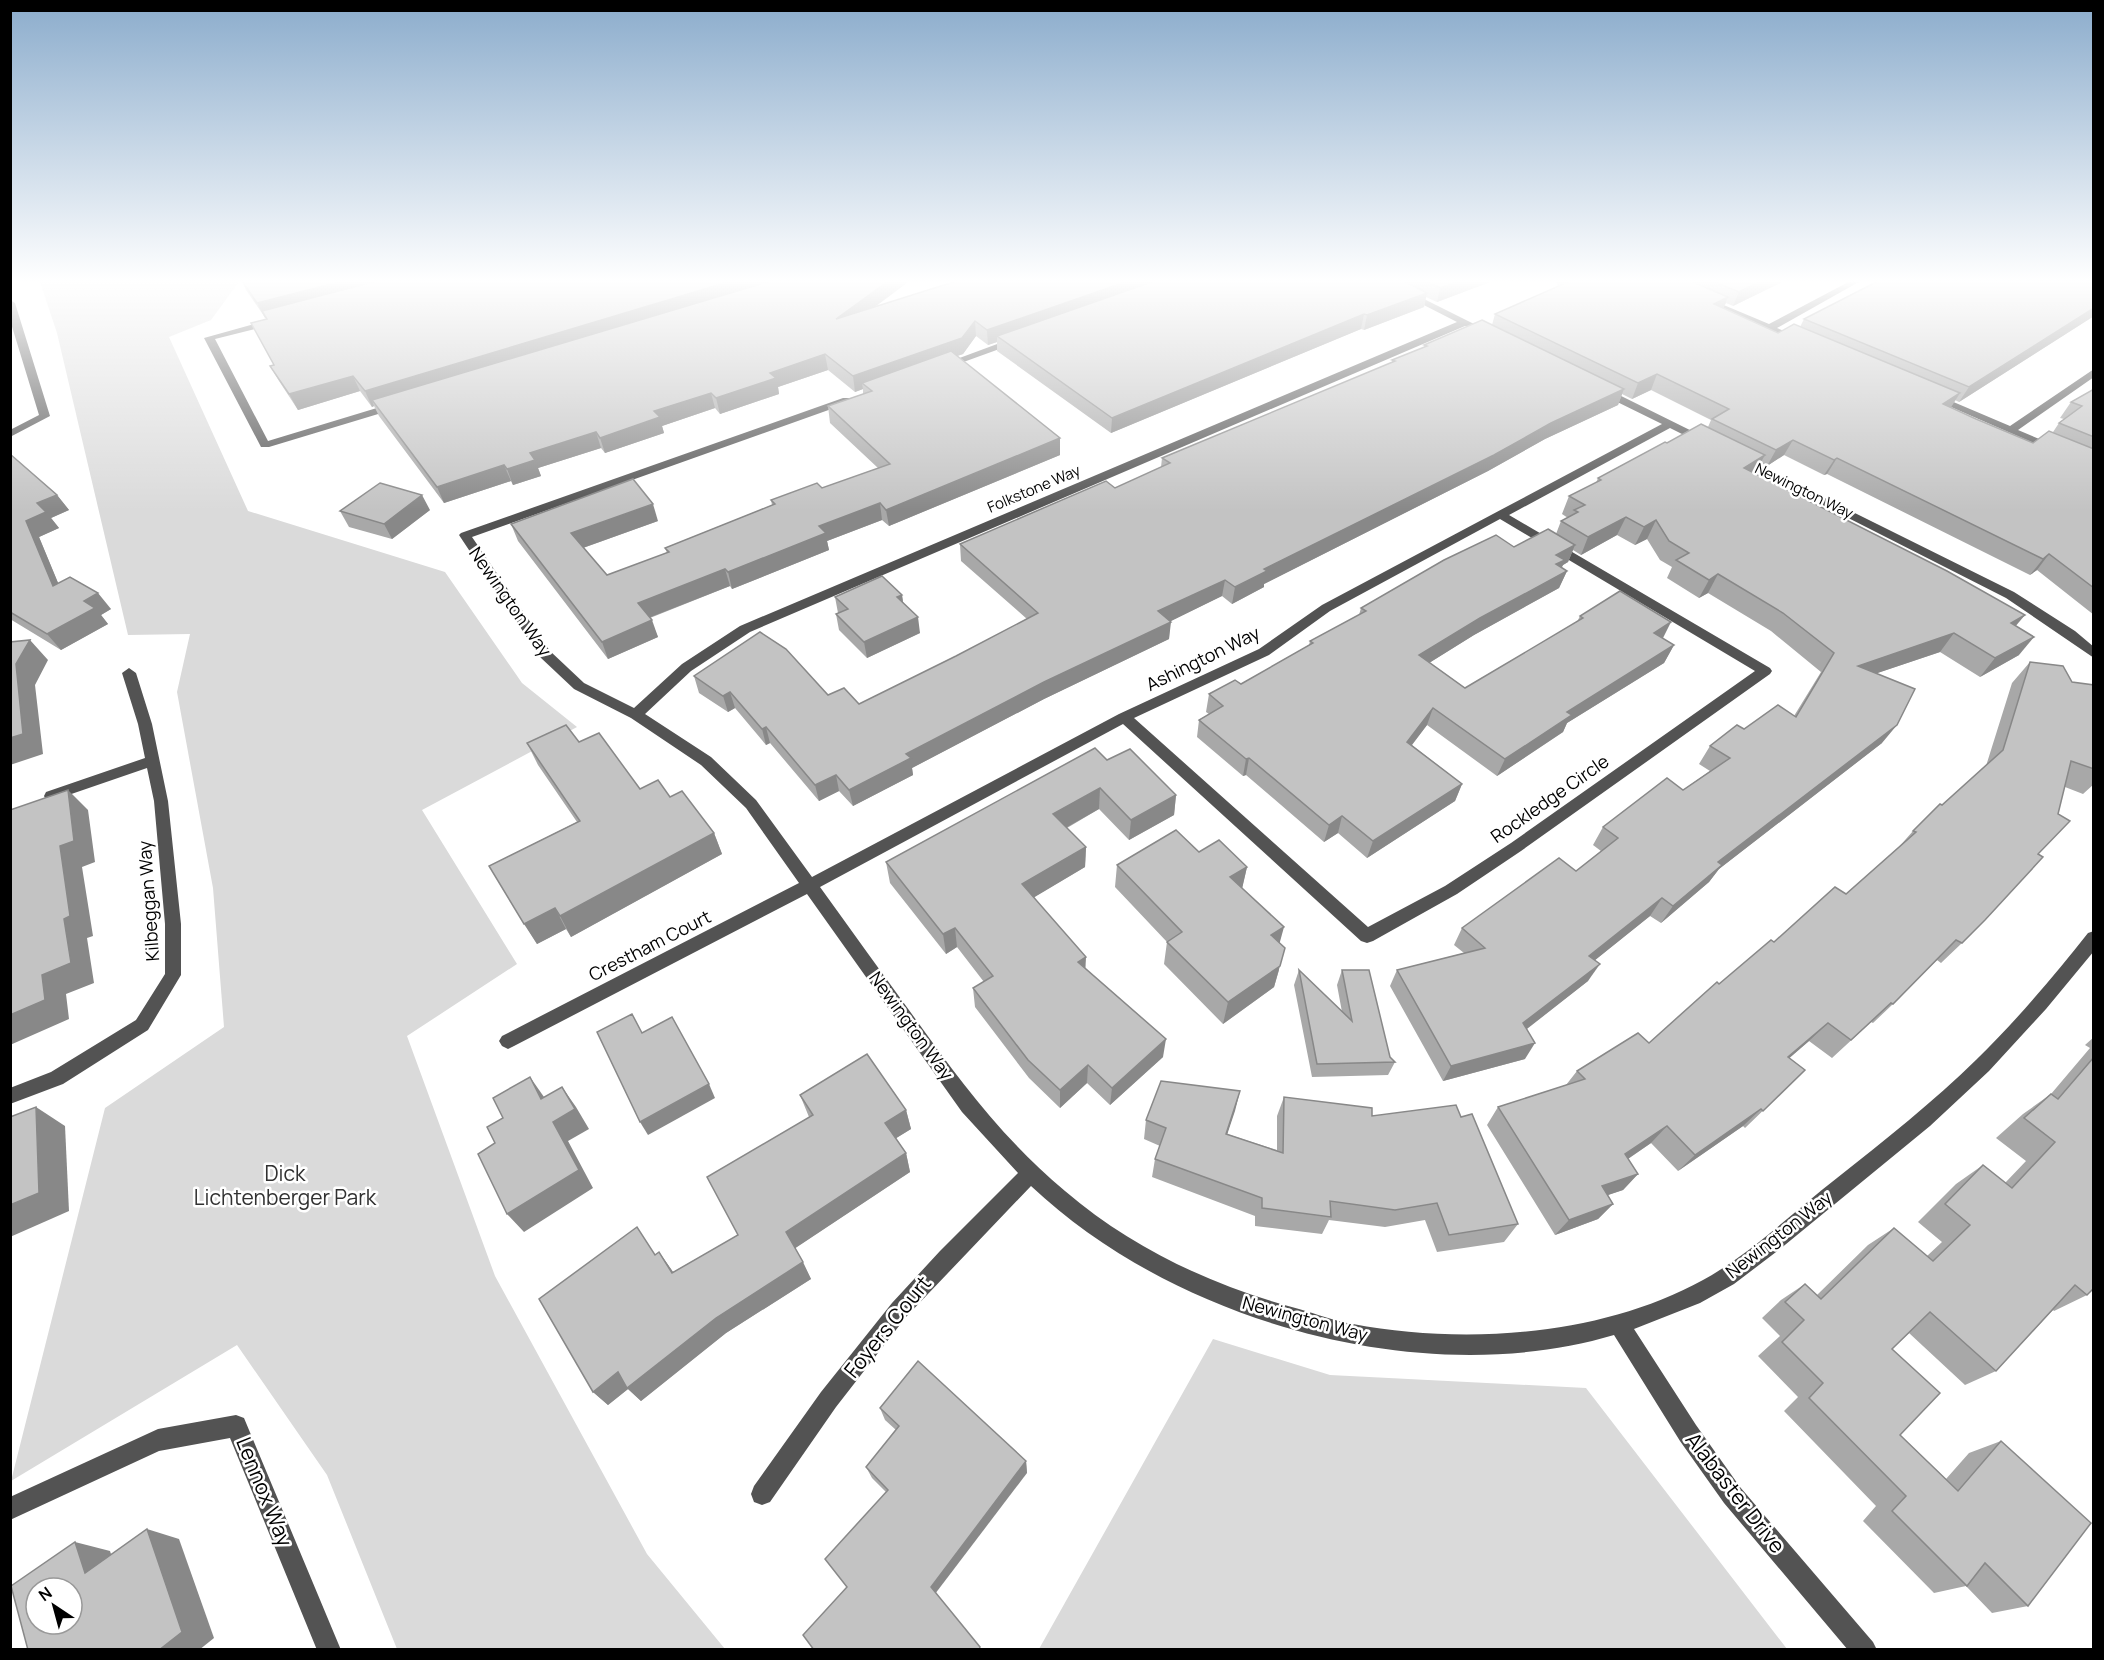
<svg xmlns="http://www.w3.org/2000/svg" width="2104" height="1660" viewBox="0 0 2104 1660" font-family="Manrope,sans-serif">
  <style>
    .green { fill: #dadada }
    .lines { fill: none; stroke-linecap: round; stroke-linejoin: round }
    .minor { fill: #535353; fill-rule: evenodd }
    .wall { fill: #a8a8a8 }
    .shaded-wall { fill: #888 }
    .building { fill: #c3c3c3; stroke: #888; stroke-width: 1.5; fill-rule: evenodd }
    .labels { text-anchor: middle; stroke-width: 5; stroke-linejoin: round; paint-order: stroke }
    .far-street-label { font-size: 15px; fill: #000; stroke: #fff }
    .street-label { font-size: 18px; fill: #000; stroke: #fff }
    .near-park-label { font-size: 21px; fill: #313131; stroke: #fff }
    .near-street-label { font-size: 21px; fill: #000; stroke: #fff }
  </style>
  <rect width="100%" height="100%" fill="#fff"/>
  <g class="green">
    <polygon points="39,279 241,279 211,320 169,337 248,511 445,572 522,683 577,727 422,810 517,964 407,1036 495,1276 647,1554 725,1649 397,1649 327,1475 237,1345 11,1481 105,1108 224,1027 213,888 177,692 190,634 128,635 57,333"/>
    <polygon points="1213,1339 1330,1375 1586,1388 1787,1649 1039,1649"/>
  </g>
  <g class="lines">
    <g class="minor">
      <path d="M1373,279h11l90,45 -5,3 -4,-1 -715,306 -59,39 -46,43 66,43 45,43 56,77 307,-163 140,-65 63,-44 340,-181 -63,-31v-4h8l99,49v4h-8l-28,-14 -161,87 261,153 2,3 -2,3 -249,177 -64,43 -84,47 -6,2 -6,-2 -238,-217 -303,163c31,43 62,86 94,130 47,65 88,121 151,174 68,58 148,95 234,118 18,5 35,12 54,15 112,21 249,12 350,-44 49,-27 90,-68 134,-102 48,-38 96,-76 140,-119 40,-39 76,-82 111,-126l6,-2v20l-48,58 -57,62 -59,55 -150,123 -46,35 -34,19 -66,26 62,96 44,62 133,155 4,8h-29l-124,-147 -44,-62 -66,-106c-191,57 -439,-13 -583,-149l-125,131 -70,90 -66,95 -8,3 -8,-3 -3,-8 3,-8 67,-94 71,-89 48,-52 78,-78 -56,-61 -155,-218 -293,152 -6,3 -6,-3 -3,-5 3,-5 297,-153 -53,-75 -45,-43 -70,-47 -57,-29 -34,-32 -81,-122 2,-2 382,-135h8v4l-379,135 78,114 34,32 50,25 48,-44 58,-38 717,-304zM1500,519l255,152 -244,172 -66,43 -77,41 -234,-209 135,-63 61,-44z"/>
      <polygon points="1854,279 1864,279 1777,328 1801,338 1801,342 1798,343 1699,300 1707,298 1769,324"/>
      <polygon points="10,300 15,303 50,416 10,437 10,430 39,415 10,320"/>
      <polygon points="272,319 275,320 275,324 215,339 268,441 390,404 398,404 398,408 269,447 261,447 204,338"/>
      <polygon points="1016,337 1021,340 1019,342 947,368 938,366"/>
      <polygon points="2094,369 2094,377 2018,430 2056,446 2057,448 2052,451 1928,397 1937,395 2010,426"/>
      <polygon points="1740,456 2014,592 2075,631 2094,647 2094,658 2006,598 1736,461 1735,459"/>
      <polygon points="129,668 136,673 152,724 168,801 181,924 181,975 148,1030 63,1084 10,1104 10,1088 51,1072 136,1020 165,974 165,924 154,801 147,768 51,801 46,800 44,796 46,792 145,758 138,724 122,673"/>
      <polygon points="236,1415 244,1418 341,1650 317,1650 230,1438 159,1451 10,1520 10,1497 158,1429"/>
    </g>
  </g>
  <g class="wall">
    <polygon points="241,279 912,279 875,307 963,279 1498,279 1437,302 1426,297 1424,307 1364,330 1361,329 1111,433 997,351 997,342 988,345 976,336 963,354 957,356 1060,455 889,526 882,520 827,541 829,550 732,589 730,586 650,618 658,637 608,659 518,541 511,524 658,521 583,548 607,575 667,553 665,548 772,505 771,500 822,488 878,468 830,423 828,406 863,394 863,389 855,392 828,370 778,387 779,394 720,414 715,408 662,426 664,433 605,453 601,448 538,468 541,476 513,485 511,481 444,503 379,416 374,406 372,407 360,391 298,410 279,381 270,366 274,365 266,319 246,290"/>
    <polygon points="1555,279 1788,279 1733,306 1726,303 1723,308 1778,333 1800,327 1804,319 2094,279 2094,316 1959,402 1955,400 1950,408 2033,443 2053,432 2059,423 2064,419 2060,418 2071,402 2094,389 2094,615 2037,570 2030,575 1827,474 1824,475 1784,455 1767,466 1761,463 1755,473 2016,626 2019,655 1980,677 1940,652 1877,673 1882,743 1719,869 1709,882 1661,923 1650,916 1595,960 1588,981 1526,1029 1525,1059 1443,1081 1390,986 1397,970 1464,953 1454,945 1462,928 1576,871 1601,851 1593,845 1603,827 1683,790 1710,771 1699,764 1710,746 1744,729 1794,716 1821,672 1771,631 1708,593 1699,598 1667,578 1672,567 1660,560 1647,539 1635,545 1617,535 1581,555 1573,550 1568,562 1563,565 1561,568 1567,571 1559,588 1474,635 1429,663 1465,688 1577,622 1580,616 1662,638 1674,645 1664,663 1567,723 1563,732 1497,776 1427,725 1412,745 1462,784 1455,801 1367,858 1338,833 1324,842 1246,775 1243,776 1197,737 1199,720 1209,714 1206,712 1209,694 1241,684 1309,645 1310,641 1359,615 1361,608 1514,547 1556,534 1561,521 1568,518 1562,514 1569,496 1596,483 1598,478 1667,443 1708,427 1711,420 1651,390 1632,399 1622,394 1618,405 1545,439 1488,471 1264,584 1264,587 1232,604 1222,596 1170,621 1169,639 1044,699 912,768 913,775 853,806 839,791 819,801 770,743 766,745 735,708 728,712 699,693 694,676 828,695 859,704 956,656 1027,619 961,561 960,544 1115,488 1161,467 1162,458 1392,363 1392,360 1424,348 1424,345 1492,325 1495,314 1558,287"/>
    <polygon points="10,454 57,495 69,510 51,518 59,528 39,537 58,583 111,609 101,615 108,624 61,650 10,619"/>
    <polygon points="430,510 392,539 349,527 340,511"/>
    <polygon points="902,595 903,602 920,633 867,658 839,630 836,614 838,613 835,597"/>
    <polygon points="2030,662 2072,682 2093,685 2094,784 2083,794 2065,787 2038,854 1962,943 1941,963 1937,960 1893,1004 1873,1023 1871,1022 1832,1058 1809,1041 1789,1058 1805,1070 1745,1128 1743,1126 1678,1171 1651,1143 1628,1159 1638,1174 1623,1190 1608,1195 1613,1204 1598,1219 1555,1235 1487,1125 1498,1107 1566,1085 1577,1071 1649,1043 1719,984 1774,942 1846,894 1898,848 1913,831 1986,766 2012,683"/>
    <polygon points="579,742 640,789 670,797 714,833 722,854 571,937 566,929 537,944 489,866 577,822 538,765 527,743"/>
    <polygon points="1107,760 1176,795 1174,815 1129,840 1099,809 1067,828 1086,847 1085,867 1034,897 1086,969 1163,1057 1110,1105 1087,1083 1060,1108 1029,1078 975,1007 973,988 984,982 957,947 946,954 890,883 886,862"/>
    <polygon points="1199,852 1247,867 1242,888 1279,943 1279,970 1274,987 1223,1024 1164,964 1167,942 1115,887 1117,865"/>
    <polygon points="1299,970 1342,1012 1337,985 1342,970 1390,1057 1395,1062 1388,1075 1312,1077 1294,985"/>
    <polygon points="2094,1037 2094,1288 2087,1295 2054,1311 2053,1310 1996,1371 1965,1385 1909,1333 1892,1349 1900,1435 1946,1479 1969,1453 2001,1441 2028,1606 1992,1613 1966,1586 1934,1593 1863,1521 1876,1506 1784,1411 1798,1397 1758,1356 1780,1336 1762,1318 1781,1300 1805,1284 1817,1295 1868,1245 1894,1228 1927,1256 1942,1242 1918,1222 1956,1184 1983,1165 2005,1183 2026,1161 1996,1138 2023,1114 2051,1094 2090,1048 2085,1045"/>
    <polygon points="1240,1091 1227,1134 1277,1150 1277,1116 1284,1097 1372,1116 1461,1117 1518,1224 1504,1242 1437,1252 1425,1220 1385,1227 1329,1220 1322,1234 1255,1226 1255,1216 1152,1177 1155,1159 1160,1146 1144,1139 1146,1120"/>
    <polygon points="800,1095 906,1110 911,1129 896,1138 906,1153 910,1172 795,1248 811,1279 726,1333 641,1401 628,1389 608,1405 593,1392 656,1254 659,1252 673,1272 738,1235 809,1117"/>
    <polygon points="880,1408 1026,1461 1027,1473 886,1492 872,1478 866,1467 896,1430 885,1420"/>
  </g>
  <g class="shaded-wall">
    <polygon points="351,279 414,279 262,311 266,318 265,318 257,303"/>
    <polygon points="738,279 789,279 372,400 374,406 372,407 365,391"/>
    <polygon points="891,279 912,279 838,334 836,319"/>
    <polygon points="1134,279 1175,279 997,336 997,342 988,345 987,330"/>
    <polygon points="1464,279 1498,279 1437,302 1440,288"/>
    <polygon points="1765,279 1788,279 1733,306 1739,292"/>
    <polygon points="1427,293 1424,307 1364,330 1367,315"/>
    <polygon points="1728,297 1722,312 1714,304"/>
    <polygon points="2094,308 2094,316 1959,402 1969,387"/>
    <polygon points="1364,314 1361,329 1111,433 1112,418"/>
    <polygon points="975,321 976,336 963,354 867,387 862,383 863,389 855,392 853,376"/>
    <polygon points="825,354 828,370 778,387 779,394 720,414 716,398 770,373"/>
    <polygon points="1657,374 1651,390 1632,399 1638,383"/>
    <polygon points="353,376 360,391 298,410 289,394"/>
    <polygon points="1624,389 1618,405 1545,439 1488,471 1264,584 1264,587 1232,604 1235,587 1264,569 1551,423"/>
    <polygon points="711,393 715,408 662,426 664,433 605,453 600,438 654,411"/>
    <polygon points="1960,393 1950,409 1943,404"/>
    <polygon points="596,432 601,448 538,468 541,476 513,485 507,469 530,453"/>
    <polygon points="1060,438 1060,455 889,526 886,510"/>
    <polygon points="1793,440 1784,455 1767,466 1776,450"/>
    <polygon points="1765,455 1755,473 1744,468"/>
    <polygon points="1837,458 1827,474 1824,475 1834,460"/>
    <polygon points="504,465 511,481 444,503 437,487"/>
    <polygon points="57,495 69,510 51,518 59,528 39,537 66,602 53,586 26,521 37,503"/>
    <polygon points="422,495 430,510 392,539 384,524"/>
    <polygon points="880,503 882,520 827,541 829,550 732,589 728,572 819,526"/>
    <polygon points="653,504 658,521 577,550 571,533"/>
    <polygon points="1626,517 1617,535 1581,555 1588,537"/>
    <polygon points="1656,520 1647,539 1635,545 1644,527"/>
    <polygon points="1575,545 1568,562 1563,565 1558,575 1567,571 1559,588 1474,635 1413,673 1419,655 1556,555"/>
    <polygon points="2049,554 2037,570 2030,575 2043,559"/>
    <polygon points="725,569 730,586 643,620 638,603"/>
    <polygon points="1718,574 1708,593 1699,598 1709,580"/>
    <polygon points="1225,580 1222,596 1157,628 1158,611"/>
    <polygon points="98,593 111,609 101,615 108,624 61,650 47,634 84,601"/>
    <polygon points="902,595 904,610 897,597"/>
    <polygon points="2025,615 2009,634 2011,623"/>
    <polygon points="918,617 920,633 867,658 864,642"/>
    <polygon points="652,620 658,637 608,659 602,642"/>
    <polygon points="1171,622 1169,639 1044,699 912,768 913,775 853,806 849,790 906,754 1044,682"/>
    <polygon points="1671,622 1662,640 1654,633"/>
    <polygon points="1954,633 1940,652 1845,684 1858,666"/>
    <polygon points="2034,637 2019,655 1980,677 1995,658"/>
    <polygon points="30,640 48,660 35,685 43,754 10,765 10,738 16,664"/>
    <polygon points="1674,645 1664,663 1567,723 1563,732 1497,776 1505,759 1567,712"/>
    <polygon points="730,692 735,708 728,712 723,696"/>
    <polygon points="1433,708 1427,725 1401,759 1407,742"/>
    <polygon points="1897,725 1882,743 1719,869 1709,882 1661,923 1673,906 1718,862"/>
    <polygon points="766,727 770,743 766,745 762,729"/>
    <polygon points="1249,758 1246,775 1243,776 1246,759"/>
    <polygon points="836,775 839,791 819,801 815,785"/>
    <polygon points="1462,784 1455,801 1367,858 1373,841"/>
    <polygon points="1100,788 1099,809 1053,835 1053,814"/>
    <polygon points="68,790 88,810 95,862 82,867 93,936 87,938 94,983 66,994 69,1019 10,1045 10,1015 42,975 64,919 60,846"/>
    <polygon points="1176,795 1174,815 1129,840 1131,820"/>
    <polygon points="1342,816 1338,833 1324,842 1329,825"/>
    <polygon points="714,833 722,854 571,937 560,916"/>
    <polygon points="1086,847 1085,867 1023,904 1022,884"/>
    <polygon points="1247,867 1242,889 1230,877"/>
    <polygon points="1662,898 1650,916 1579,973 1589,956"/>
    <polygon points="555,908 566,929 537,944 524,924"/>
    <polygon points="1284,927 1278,949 1271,935"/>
    <polygon points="955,928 957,947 946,954 943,934"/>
    <polygon points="1285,948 1274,987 1223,1024 1228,1002"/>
    <polygon points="1086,957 1085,977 1078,962"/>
    <polygon points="1600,964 1588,981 1513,1040 1523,1023"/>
    <polygon points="1828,1023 1809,1041 1770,1075 1788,1057"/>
    <polygon points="1166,1039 1163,1057 1110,1105 1112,1088"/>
    <polygon points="1535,1043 1525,1059 1443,1081 1451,1066"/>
    <polygon points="1088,1065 1087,1083 1060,1108 1060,1090"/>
    <polygon points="530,1077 544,1097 541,1099"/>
    <polygon points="709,1084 715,1098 648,1135 640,1122"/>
    <polygon points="562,1087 576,1107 589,1129 568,1141 593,1188 524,1232 507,1214 553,1122"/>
    <polygon points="1240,1091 1235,1111 1221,1153 1226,1134"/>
    <polygon points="36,1107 65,1126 69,1211 10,1237 10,1205"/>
    <polygon points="1761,1109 1743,1126 1678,1171 1695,1155"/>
    <polygon points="906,1110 911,1129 890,1142 885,1123"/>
    <polygon points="1667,1126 1651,1143 1610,1171 1625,1154"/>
    <polygon points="906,1153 910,1172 794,1249 786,1232"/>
    <polygon points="1638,1174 1623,1190 1587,1202 1602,1186"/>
    <polygon points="1613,1204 1598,1219 1555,1235 1569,1220"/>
    <polygon points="659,1252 671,1269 684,1289 672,1273"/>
    <polygon points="803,1262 811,1279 726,1333 641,1401 628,1389 608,1405 593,1392 618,1372 716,1318"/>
    <polygon points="1026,1461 1027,1473 935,1594 931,1587"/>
    <polygon points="147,1529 179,1539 214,1638 199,1650 159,1650"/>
    <polygon points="75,1542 110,1551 120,1581 85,1573"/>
  </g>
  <g class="building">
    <polygon points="241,279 351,279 257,303"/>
    <polygon points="384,279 738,279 365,391 353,376 289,394 270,366 274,365 251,323 267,319 262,311"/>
    <polygon points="777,279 891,279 836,319 963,279 1134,279 987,330 975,321 962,338 853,376 825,354 770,373 776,378 716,398 711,393 654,411 660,417 600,438 596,432 530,453 535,460 507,469 504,465 437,487 372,400"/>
    <polygon points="1160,279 1400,279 1427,293 1367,315 1364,314 1112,418 997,336"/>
    <polygon points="1422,279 1464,279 1440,288"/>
    <polygon points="1566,279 1686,279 1728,297 1714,304 1778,333 1794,324 1960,393 1943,404 1976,419 2033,443 2049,431 2094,449 2094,588 2049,554 2043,559 1837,458 1834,460 1793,440 1776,450 1712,419 1729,409 1657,374 1638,383 1495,314 1568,282"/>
    <polygon points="1708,279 1765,279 1739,292"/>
    <polygon points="1882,279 2094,279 2094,308 1969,387 1804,319"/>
    <polygon points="1482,320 1624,389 1551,423 1494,455 1264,569 1267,571 1235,587 1225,580 1158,611 1171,622 1044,682 906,754 911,758 849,790 836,775 815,785 766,727 762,729 730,692 723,696 694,676 760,632 786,649 828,695 844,688 859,704 956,656 1038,613 960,544 1106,481 1115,488 1170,463 1162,458 1395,361 1392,360 1427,346 1424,345"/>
    <polygon points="951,351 1060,438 886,510 880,503 819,526 826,533 728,572 725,569 638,603 652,620 602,642 511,524 633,479 653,504 571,533 607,575 669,552 665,548 775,504 771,500 817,483 822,488 890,464 828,406 872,391 862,383"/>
    <polygon points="2094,389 2094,437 2059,423 2082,406 2071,402"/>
    <polygon points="1701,424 1765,455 1744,468 1947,571 2025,615 2011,623 2034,637 1995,658 1954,633 1858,666 1915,689 1897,725 1718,862 1722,865 1673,906 1662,898 1589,956 1600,964 1523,1023 1535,1043 1451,1066 1397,970 1485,948 1462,928 1559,858 1576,871 1618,838 1603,827 1667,778 1683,790 1730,758 1710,746 1737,725 1744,729 1778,705 1796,717 1834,653 1783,613 1718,574 1709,580 1676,560 1689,553 1669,541 1656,520 1644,527 1626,517 1588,537 1561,521 1578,512 1574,510 1585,505 1569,496 1601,480 1598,478 1665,442 1667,443"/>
    <polygon points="10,454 57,495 37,503 46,512 26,521 53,586 70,577 98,593 84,601 95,608 47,634 10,612"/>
    <polygon points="380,483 422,495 384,524 340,511"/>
    <polygon points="1548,529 1575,545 1556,555 1565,560 1556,564 1567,571 1480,618 1419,655 1465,688 1583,618 1580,616 1620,591 1671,622 1654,633 1674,645 1567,712 1572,715 1505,759 1433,708 1407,742 1462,784 1373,841 1342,816 1329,825 1249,758 1246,759 1199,720 1223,706 1209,694 1235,680 1241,684 1313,643 1310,641 1366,611 1361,608 1444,560 1496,535 1514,547"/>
    <polygon points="882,576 902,595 897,597 918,617 864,642 836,614 848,609 835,597"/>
    <polygon points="30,640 16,664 23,734 10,738 10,642"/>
    <polygon points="2030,662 2063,666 2072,682 2094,685 2094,769 2071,761 2058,814 2070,821 2038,854 2043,857 1985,920 1962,943 1956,940 1893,1004 1891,1003 1851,1040 1828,1023 1788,1057 1805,1070 1763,1111 1761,1109 1695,1155 1667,1126 1625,1154 1638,1174 1602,1186 1613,1204 1569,1220 1498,1107 1585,1079 1577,1071 1638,1033 1649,1043 1717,982 1719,984 1771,940 1774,942 1835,887 1846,894 1916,832 1913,831 1940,804 1942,805 2003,750"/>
    <polygon points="566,725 579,742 599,733 640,789 658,780 670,797 682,791 714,833 560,916 555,908 524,924 489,866 580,821 527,743"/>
    <polygon points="1095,748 1107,760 1130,749 1176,795 1131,820 1100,788 1053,814 1086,847 1022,884 1086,957 1078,962 1166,1039 1112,1088 1088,1065 1060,1090 1028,1060 973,988 993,976 955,928 943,934 886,862"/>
    <polygon points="68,790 74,841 60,846 70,916 64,919 71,963 42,975 45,1000 10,1015 10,810"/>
    <polygon points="1176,830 1199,852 1219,840 1247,867 1230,877 1284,927 1271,935 1285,948 1280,966 1228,1002 1167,942 1182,932 1117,865"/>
    <polygon points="1299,970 1352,1021 1342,970 1369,970 1390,1057 1395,1062 1317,1064"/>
    <polygon points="632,1014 642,1033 672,1017 709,1084 640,1122 597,1032"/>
    <polygon points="867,1054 906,1110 885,1123 906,1153 786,1232 803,1262 716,1318 627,1388 618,1372 593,1392 539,1299 637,1227 655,1255 659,1252 672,1273 738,1235 707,1177 813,1115 800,1095"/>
    <polygon points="2094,1057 2094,1288 2087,1295 2075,1285 1996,1371 1930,1312 1892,1349 1940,1393 1900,1435 1958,1491 2001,1441 2091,1523 2028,1606 1985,1563 1967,1586 1892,1511 1906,1496 1809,1398 1823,1383 1782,1342 1804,1320 1785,1302 1805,1284 1821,1299 1894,1228 1933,1261 1970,1225 1945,1204 1983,1165 2012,1188 2055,1142 2024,1118 2051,1094 2058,1099"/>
    <polygon points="530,1077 541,1099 562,1087 575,1109 553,1122 579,1170 507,1214 478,1154 495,1143 487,1127 503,1118 493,1098"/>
    <polygon points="1161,1081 1240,1091 1226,1134 1283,1153 1284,1097 1372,1108 1372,1116 1456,1105 1461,1117 1472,1114 1518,1224 1449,1235 1437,1203 1395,1210 1330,1201 1331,1217 1262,1208 1262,1198 1155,1159 1166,1128 1146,1120"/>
    <polygon points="36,1107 39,1193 10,1205 10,1117"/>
    <polygon points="918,1361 1026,1461 931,1587 980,1647 979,1650 814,1650 803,1635 847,1587 825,1559 888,1490 866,1467 899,1426 880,1408"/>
    <path d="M147,1529l35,103 -23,18h-131l-17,-64 64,-44 10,31zM36,1588h36v36h-36z"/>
  </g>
  <linearGradient id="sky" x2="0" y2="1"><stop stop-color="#8baccc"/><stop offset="0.55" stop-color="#fff"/><stop offset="1" stop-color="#fff" stop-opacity="0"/></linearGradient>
  <rect width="2104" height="511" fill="url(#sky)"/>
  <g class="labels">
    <g class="far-street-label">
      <text transform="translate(1034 489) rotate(-23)" y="5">Folkstone Way</text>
      <text transform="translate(1804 491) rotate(26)" y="5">Newington Way</text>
    </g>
    <g class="street-label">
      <text transform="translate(510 602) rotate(55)" y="6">Newington Way</text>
      <text transform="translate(1203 659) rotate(-26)" y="6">Ashington Way</text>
      <text transform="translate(1550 799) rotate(-35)" y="6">Rockledge Circle</text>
      <text transform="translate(149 901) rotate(-94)" y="6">Kilbeggan Way</text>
      <text transform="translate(650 946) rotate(-27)" y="6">Crestham Court</text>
      <text transform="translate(911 1026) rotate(54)" y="6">Newington Way</text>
      <text transform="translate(1779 1235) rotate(-38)" y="6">Newington Way</text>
      <text transform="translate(1305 1319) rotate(15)" y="6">Newington Way</text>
    </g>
    <g class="near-park-label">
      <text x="285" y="1181">Dick<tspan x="285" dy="24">Lichtenberger Park</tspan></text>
    </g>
    <g class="near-street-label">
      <text transform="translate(888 1327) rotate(-51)" y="7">Foyers Court</text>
      <text transform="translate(264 1492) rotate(68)" y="7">Lennox Way</text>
      <text transform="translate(1735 1493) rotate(52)" y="7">Alabaster Drive</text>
    </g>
  </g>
  <rect width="2104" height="1660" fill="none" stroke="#000000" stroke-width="24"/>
  <g transform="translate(54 1606) rotate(324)"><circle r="28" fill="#ffffff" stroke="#999999" stroke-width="1.5"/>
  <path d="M0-4.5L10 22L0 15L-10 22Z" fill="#000000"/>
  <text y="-9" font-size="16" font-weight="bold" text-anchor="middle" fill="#000000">N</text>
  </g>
</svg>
